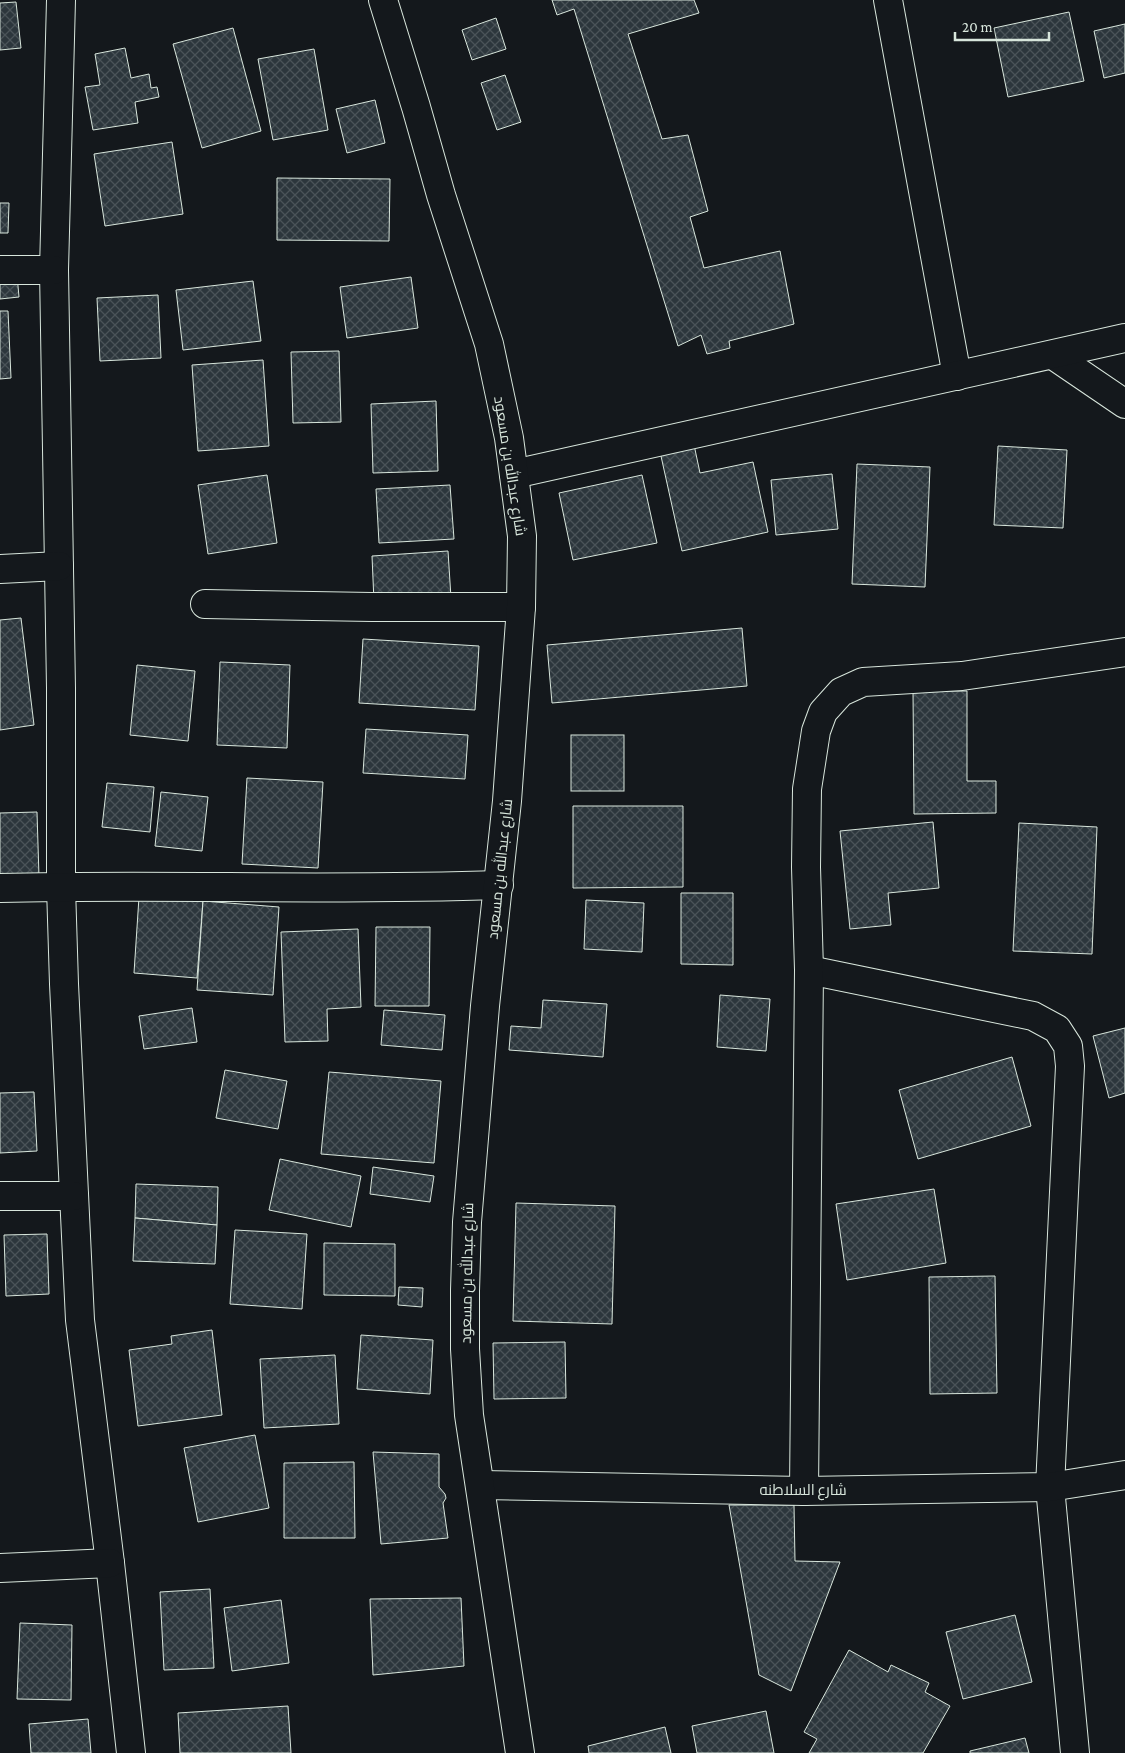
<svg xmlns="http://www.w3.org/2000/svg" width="1125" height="1753" viewBox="0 0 1125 1753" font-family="'Crimson Pro',Cairo,serif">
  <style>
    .building { fill: url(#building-cross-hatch); stroke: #d8e6dc }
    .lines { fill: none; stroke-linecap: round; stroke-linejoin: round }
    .minor-casing { stroke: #d8e6dc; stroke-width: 30 }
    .tertiary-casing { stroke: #d8e6dc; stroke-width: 30 }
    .minor { stroke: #14181c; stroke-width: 28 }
    .tertiary { stroke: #14181c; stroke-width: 28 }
    .labels { text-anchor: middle; stroke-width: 4; stroke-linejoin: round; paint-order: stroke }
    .street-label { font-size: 15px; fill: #d8e6dc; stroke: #14181c }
  </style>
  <defs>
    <pattern id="building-cross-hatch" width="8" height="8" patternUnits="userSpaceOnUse" patternTransform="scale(1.25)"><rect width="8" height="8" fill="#2c363c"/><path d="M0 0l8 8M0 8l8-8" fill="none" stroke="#4a5358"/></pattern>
  </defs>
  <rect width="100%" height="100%" fill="#14181c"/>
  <g class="building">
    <polygon points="552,0 694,0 699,13 628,34 662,139 688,135 708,211 690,217 704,268 780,251 794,324 729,341 730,348 707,354 701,335 678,346 574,9 557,15"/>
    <polygon points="16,2 21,48 0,50 0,3"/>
    <polygon points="1069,12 1084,81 1008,97 994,28"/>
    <polygon points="496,18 506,49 472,60 462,30"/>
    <polygon points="1125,24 1125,73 1104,78 1094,31"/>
    <polygon points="233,28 261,131 202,148 173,44"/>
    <polygon points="125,48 131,78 149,74 151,88 157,87 159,97 135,102 138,123 93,130 85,87 100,85 95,54"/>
    <polygon points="314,49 328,130 273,140 258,59"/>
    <polygon points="505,75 521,122 497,130 481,83"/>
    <polygon points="375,100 385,143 347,153 336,109"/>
    <polygon points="172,142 183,214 105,226 94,154"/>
    <polygon points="277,178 390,179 389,241 277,240"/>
    <polygon points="0,203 9,203 8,233 0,233"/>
    <polygon points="17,275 19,297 0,299 0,277"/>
    <polygon points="411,277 418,328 347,338 340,287"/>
    <polygon points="253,281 261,341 183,350 176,290"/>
    <polygon points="158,295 161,358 100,361 97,298"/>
    <polygon points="0,311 8,311 11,378 0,379"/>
    <polygon points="339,351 341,422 293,423 291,352"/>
    <polygon points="263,360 269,446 198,451 192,365"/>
    <polygon points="436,401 438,471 373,473 371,404"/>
    <polygon points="693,440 700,473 753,462 768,532 682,551 659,447"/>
    <polygon points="998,446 1067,450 1063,528 994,525"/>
    <polygon points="857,464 930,467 925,587 852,584"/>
    <polygon points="832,474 838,529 776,535 771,480"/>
    <polygon points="267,475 277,543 208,554 198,485"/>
    <polygon points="642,475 657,543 573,560 559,493"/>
    <polygon points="450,485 454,539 379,543 376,489"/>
    <polygon points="448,551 451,598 374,602 372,556"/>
    <polygon points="21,618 34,725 0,730 0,620"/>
    <polygon points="742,628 747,686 552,703 547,645"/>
    <polygon points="363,639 479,646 475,710 359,703"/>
    <polygon points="220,662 290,665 287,748 217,745"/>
    <polygon points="137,665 195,671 188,741 130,735"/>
    <polygon points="913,691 967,691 967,781 996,781 996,813 914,814"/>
    <polygon points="366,729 468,735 465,779 363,773"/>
    <rect x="571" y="735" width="53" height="56"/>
    <polygon points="247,778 323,782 318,868 242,864"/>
    <polygon points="107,783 154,787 150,832 102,827"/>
    <polygon points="161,792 208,797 202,851 155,846"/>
    <polygon points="573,806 683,806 683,887 573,888"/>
    <polygon points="37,812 39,877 0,879 0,813"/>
    <polygon points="933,822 939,888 888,893 891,925 850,929 840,831"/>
    <polygon points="1019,823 1097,827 1092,954 1013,951"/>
    <polygon points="681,893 733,893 733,965 681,964"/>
    <polygon points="139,897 203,901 197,978 134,973"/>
    <polygon points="586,900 644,903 642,952 584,949"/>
    <polygon points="203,901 279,907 273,995 197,990"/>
    <polygon points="376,927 430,927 429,1006 375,1006"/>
    <polygon points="358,929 361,1007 327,1009 328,1041 285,1042 281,932"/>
    <polygon points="720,995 770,999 766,1051 717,1047"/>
    <polygon points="543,1000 607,1004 603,1057 509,1050 511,1026 541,1028"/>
    <polygon points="192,1008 197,1042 144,1049 139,1016"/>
    <polygon points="384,1010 445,1015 442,1050 381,1045"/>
    <polygon points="1125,1028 1125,1093 1109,1098 1093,1036"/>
    <polygon points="1012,1057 1031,1126 918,1159 899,1090"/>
    <polygon points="225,1070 287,1081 278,1129 216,1118"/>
    <polygon points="329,1072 441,1081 434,1163 321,1154"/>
    <polygon points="34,1092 37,1151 0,1153 0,1093"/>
    <polygon points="280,1159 361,1176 351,1227 269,1210"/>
    <polygon points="373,1167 434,1176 430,1202 370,1194"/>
    <polygon points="136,1184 218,1187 217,1225 135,1218"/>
    <polygon points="934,1189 946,1263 847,1280 836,1204"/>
    <polygon points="516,1203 615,1206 612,1324 513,1321"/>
    <polygon points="135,1218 217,1225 215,1264 133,1261"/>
    <polygon points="235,1230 307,1234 302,1309 230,1304"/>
    <polygon points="47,1234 49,1294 6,1296 4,1235"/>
    <polygon points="324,1243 395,1244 395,1296 324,1295"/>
    <polygon points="995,1276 997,1393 930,1394 929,1277"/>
    <polygon points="399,1287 423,1288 422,1307 398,1305"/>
    <polygon points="212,1330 222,1415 138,1426 129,1350 172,1344 171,1336"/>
    <polygon points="361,1335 433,1340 430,1394 357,1389"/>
    <polygon points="565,1342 566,1398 494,1399 493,1343"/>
    <polygon points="335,1355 339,1424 264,1428 260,1359"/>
    <polygon points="255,1435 269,1508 198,1522 184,1448"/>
    <polygon points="373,1452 439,1454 439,1487 445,1494 446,1498 443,1503 448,1538 381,1544"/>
    <polygon points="354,1462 355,1538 284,1538 284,1463"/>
    <polygon points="729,1505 794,1505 795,1561 840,1562 791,1691 759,1675"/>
    <polygon points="210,1589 214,1668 164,1670 160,1592"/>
    <polygon points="461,1598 464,1666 373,1675 370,1599"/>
    <polygon points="281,1600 289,1663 232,1671 224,1608"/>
    <polygon points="1015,1615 1032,1682 963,1699 946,1632"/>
    <polygon points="20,1623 72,1625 71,1700 17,1699"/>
    <polygon points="849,1650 888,1672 891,1665 929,1683 925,1692 950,1706 923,1753 809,1753 817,1739 804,1732"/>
    <polygon points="288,1706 291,1753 180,1753 178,1713"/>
    <polygon points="766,1711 774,1753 697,1753 692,1726"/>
    <polygon points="88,1719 91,1753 31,1753 29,1724"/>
    <polygon points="665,1727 671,1753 589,1753 588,1746"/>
    <polygon points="1025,1738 1029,1753 970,1753 970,1751"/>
  </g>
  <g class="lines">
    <defs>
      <g id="minor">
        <polyline points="61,0 54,270 61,688 61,887 64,984 80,1320 110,1563 131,1753"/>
        <polyline points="888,0 957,376"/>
        <polyline points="0,270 54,270"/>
        <polyline points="1053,355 1125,404"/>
        <polyline points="514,474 1125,338"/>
        <polyline points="0,569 59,566"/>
        <polyline points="205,604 372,607 521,607"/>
        <path d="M0,888c166,-4 333,3 499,-3"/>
        <polyline points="809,970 1033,1016 1057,1029 1068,1046 1070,1066 1050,1487 1075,1753"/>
        <polyline points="0,1196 74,1196"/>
        <polyline points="481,1485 804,1491 1050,1487 1125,1475"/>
        <polyline points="804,1491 809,970 806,867 807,789 816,731 823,712 841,692 863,682 962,676 1125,652"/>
        <polyline points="0,1568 110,1563"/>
      </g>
      <polyline id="tertiary" points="383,0 416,107 441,195 489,344 509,438 522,536 521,607 507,801 485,1006 467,1222 465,1291 465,1349 469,1415 520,1753"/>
    </defs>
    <use href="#minor" class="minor-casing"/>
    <use href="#tertiary" class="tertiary-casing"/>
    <use href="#minor" class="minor"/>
    <use href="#tertiary" class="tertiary"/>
  </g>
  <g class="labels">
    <g class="street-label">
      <text transform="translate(510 466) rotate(81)" y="5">شارع عبدالله بن مسعود</text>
      <text transform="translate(500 869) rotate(-84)" y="5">شارع عبدالله بن مسعود</text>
      <text transform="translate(467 1273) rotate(-89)" y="5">شارع عبدالله بن مسعود</text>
      <text x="803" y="1495">شارع السلاطنه</text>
    </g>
  </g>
  <path d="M955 32v8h94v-8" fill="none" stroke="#d8e6dc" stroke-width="2.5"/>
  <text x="962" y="32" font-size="15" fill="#d8e6dc" stroke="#14181c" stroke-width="4" paint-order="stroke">20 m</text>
</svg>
